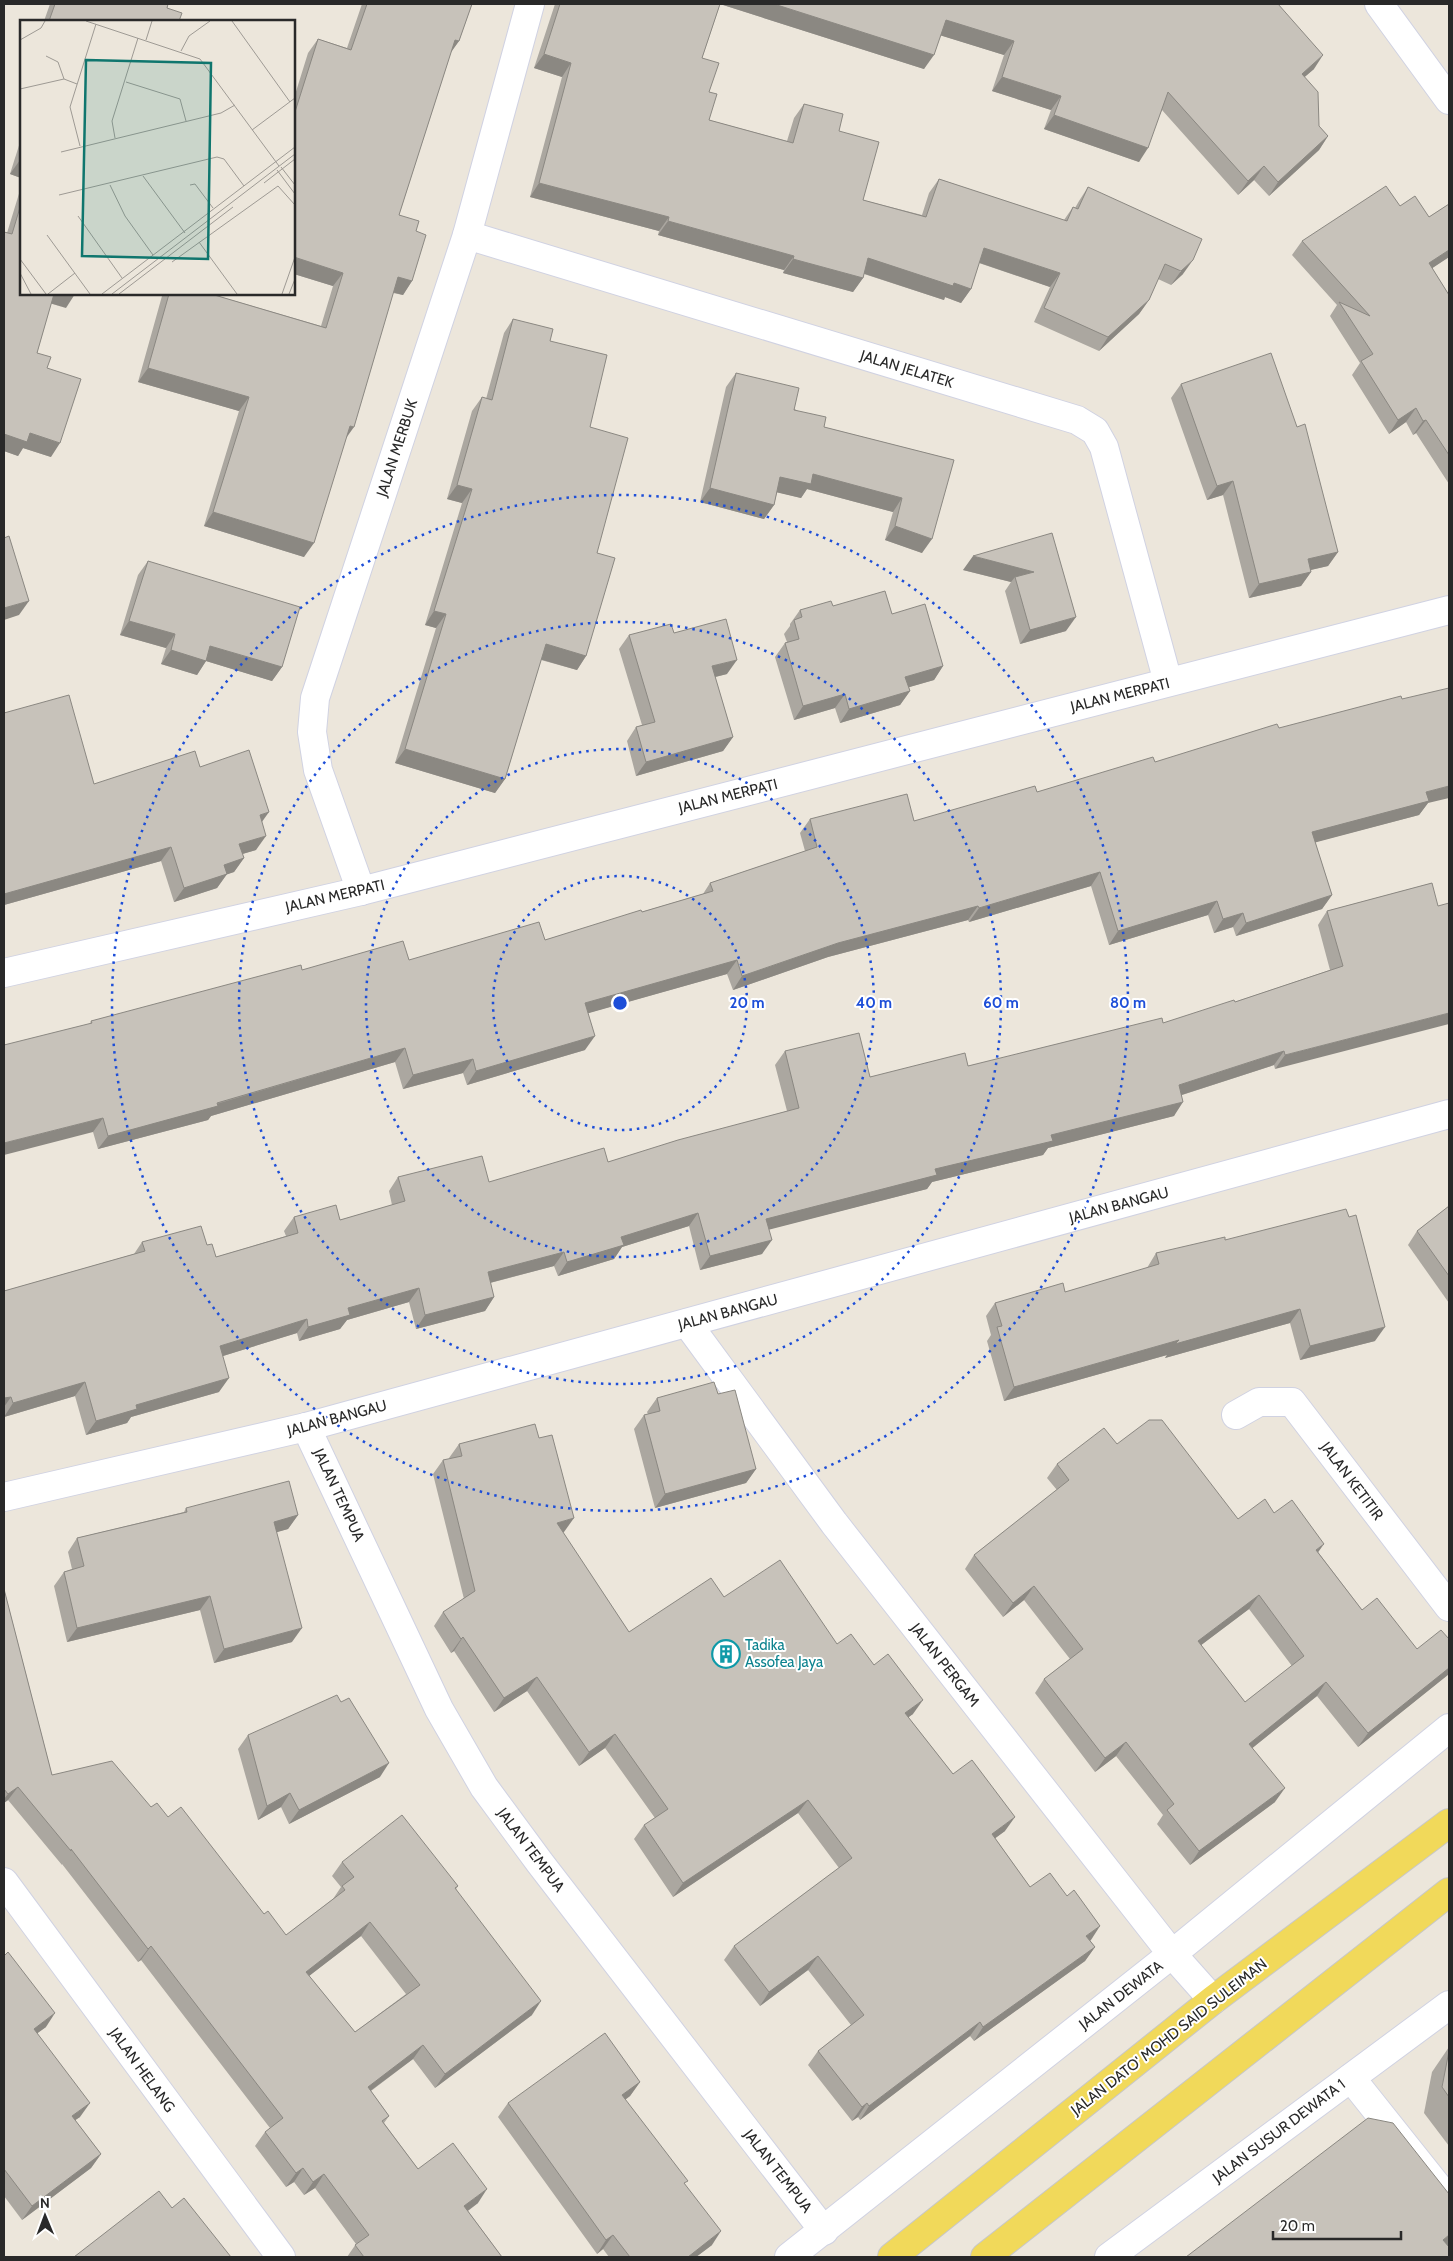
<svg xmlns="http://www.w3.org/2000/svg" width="1453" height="2261" viewBox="0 0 1453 2261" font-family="Cabin,sans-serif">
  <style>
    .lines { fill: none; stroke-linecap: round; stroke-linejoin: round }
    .minor-casing { stroke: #d0d2e2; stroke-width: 30 }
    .major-casing { stroke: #c7c7c7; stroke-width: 30 }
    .minor { stroke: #fff; stroke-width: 28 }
    .major { stroke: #f1d95a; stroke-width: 28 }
    .wall { fill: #aba7a0; fill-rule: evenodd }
    .shaded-wall { fill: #8b8882 }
    .building { fill: #c7c2ba; stroke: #8b8882; fill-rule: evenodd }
    .ring { fill: none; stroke: #1d4ed8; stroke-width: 2.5; stroke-dasharray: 2.5 5 }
    .labels { text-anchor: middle; stroke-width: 4; stroke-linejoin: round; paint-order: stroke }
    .street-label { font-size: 15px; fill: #292929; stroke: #fff }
    .culture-label { font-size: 15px; fill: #0d838f; stroke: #fff; text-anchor: start }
    .inset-road { fill: none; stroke: #9e9a94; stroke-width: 1 }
    .view { fill: #0f766e; fill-opacity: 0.15; stroke: #0f766e; stroke-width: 2.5 }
    .inset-edge { fill: none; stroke: #292929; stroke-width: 2.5 }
    .centre { fill: #1d4ed8; stroke: #fff; stroke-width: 2.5 }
    .ring-label { font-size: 15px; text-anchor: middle; font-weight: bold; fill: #1d4ed8; stroke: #fff; stroke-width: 4; stroke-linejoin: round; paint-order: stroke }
  </style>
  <rect width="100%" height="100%" fill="#ece6db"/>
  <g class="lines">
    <defs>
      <g id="minor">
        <polyline points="1379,4 1449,100"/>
        <polyline points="467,235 1077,420 1095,431 1104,447 1168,682"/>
        <polyline points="361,891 318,770 312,732 315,698 467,235 530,4"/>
        <polyline points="4,973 361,891 1449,610"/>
        <polyline points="687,1323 834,1523 1172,1954 1213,2000"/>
        <polyline points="1236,1415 1259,1402 1292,1402 1449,1607"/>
        <polyline points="306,1427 439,1709 484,1787 540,1863 824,2231"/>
        <polyline points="4,1497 306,1427 1449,1114"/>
        <polyline points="4,1882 281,2257"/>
        <polyline points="1351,2078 1449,2201"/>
        <polyline points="789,2257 1172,1954 1449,1728"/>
        <polyline points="1109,2257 1449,2005"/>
      </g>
      <g id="major">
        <polyline points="892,2257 1213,2000 1449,1823"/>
        <polyline points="985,2257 1449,1892"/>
      </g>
    </defs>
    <use href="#minor" class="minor-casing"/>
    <use href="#major" class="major-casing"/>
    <use href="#minor" class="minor"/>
    <use href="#major" class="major"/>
  </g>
  <g class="wall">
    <polygon points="50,4 168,4 167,8 179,21 44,21"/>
    <polygon points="362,4 472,4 459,41 451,52 399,215 416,231 412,281 403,295 393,293 346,438 304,557 204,526 239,411 138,382 162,296 164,294 211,294 321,326 333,286 294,274 294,98 308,53 318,39 347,48"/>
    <polygon points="555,4 1278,4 1314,69 1304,77 1319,126 1328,136 1319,150 1269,196 1254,180 1238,195 1162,110 1139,162 1044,129 1051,110 992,91 1004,55 940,35 924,69 720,4 702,58 709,92 709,120 787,141 794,118 804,104 839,131 863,200 922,215 929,193 939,179 1064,220 1073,207 1075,208 1079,201 1088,187 1183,274 1171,285 1158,279 1149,300 1139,314 1099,351 1034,322 1050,287 979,263 971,289 961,303 945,297 944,300 864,274 863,278 853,292 783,273 784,270 658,235 659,231 530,197 562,77 534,68"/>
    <polygon points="21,139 21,178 10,174"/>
    <polygon points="21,187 21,294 66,308 51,303 37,353 47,368 51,457 23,448 18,456 4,451 4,232 7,233"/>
    <polygon points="1449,204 1449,257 1432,268 1449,295 1449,484 1416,433 1413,435 1406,422 1389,434 1352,375 1360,363 1330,316 1337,305 1292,255 1302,241 1429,217"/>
    <polygon points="513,319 550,341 590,427 597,553 586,656 577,670 541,660 505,779 495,793 395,763 436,628 425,625 462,503 447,499 472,411 482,397 486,399 504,333"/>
    <polygon points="736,373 824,427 954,460 922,553 885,540 893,512 807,489 801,498 777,492 774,505 764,519 700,502 726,387"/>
    <polygon points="1181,384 1338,552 1328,566 1310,570 1311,572 1301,586 1249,598 1223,495 1207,500 1171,398"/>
    <polygon points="1052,533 1066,631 1020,644 1005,591 1011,582 963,570"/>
    <polygon points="148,561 282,667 272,681 206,661 197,675 161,664 166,648 120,635 138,575"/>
    <polygon points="833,606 892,614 943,666 934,680 909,687 910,691 900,705 840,723 835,708 794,720 775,657 785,643 787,642 784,634 790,626 790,624 800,610"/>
    <polygon points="674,633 727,674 715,677 733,737 723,751 636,776 627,741 636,727 642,725 619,649 629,635"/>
    <polygon points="4,713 94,784 200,767 262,822 256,850 242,854 244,858 234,872 227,874 217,888 174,902 161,861 4,905"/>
    <polygon points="1279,728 1428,803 1419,815 1315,842 1332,895 1322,909 1236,936 1233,927 1214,933 1208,915 1109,945 1091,886 969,922 968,920 828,957 733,990 727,974 588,1013 585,1050 467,1085 463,1073 403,1089 395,1062 211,1116 208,1120 98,1149 93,1132 90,1024 91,1021 302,970 409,960 545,940 703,894 710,883 805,851 800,833 810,819 914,821 1037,792 1155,762"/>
    <polygon points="1432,883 1275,1069 1274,1065 1182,1095 1174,1116 1048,1148 1043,1155 932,1182 927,1189 769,1229 762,1254 700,1270 689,1226 622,1247 614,1259 558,1276 554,1266 490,1283 494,1297 485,1311 416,1329 409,1302 347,1320 340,1329 299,1341 297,1333 223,1356 219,1392 131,1417 127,1423 86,1435 75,1396 4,1417 4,1291 134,1254 142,1242 207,1245 216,1257 286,1236 284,1231 294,1217 340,1220 392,1205 389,1191 398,1177 489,1182 608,1162 787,1111 775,1065 785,1051 870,1077 968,1066 1163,1023 1235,1002 1330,970 1318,925 1327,911"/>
    <polygon points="1449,1206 1449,1303 1408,1245 1417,1231"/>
    <polygon points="1225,1240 1375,1341 1300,1360 1290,1323 1165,1358 1167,1355 1004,1401 987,1341 991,1335 986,1316 995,1303 1065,1292 1147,1268 1156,1253"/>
    <polygon points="718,1394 756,1469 746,1483 655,1508 634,1429 644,1415 648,1414 647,1412 657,1398"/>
    <polygon points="459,1444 564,1532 563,1533 629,1632 724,1597 837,1644 874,1665 913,1714 908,1717 953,1774 1005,1831 995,1838 1030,1887 1090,1940 1095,1947 1085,1961 974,2041 970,2036 860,2120 858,2117 852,2121 808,2065 818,2051 851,2025 808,1970 760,2006 724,1960 734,1946 839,1868 798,1813 673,1897 634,1839 644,1825 655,1818 605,1748 579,1766 527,1691 494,1712 454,1651 451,1653 434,1626 443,1612 464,1599 433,1474 443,1460 450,1459 449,1458"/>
    <path d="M1117,1444l121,75 36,-6 44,39 44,58 55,39 32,-10v35l-91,73 -41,-51 -65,52 23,54 -85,63 -33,-41 6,-9 -47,-59 -21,16 -60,-79 9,-14 26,-20 -46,-59 -21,17 -38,-48 9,-14 83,-65 -10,-12 10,-14zM1249,1609l43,57 -47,36 -44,-57z"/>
    <polygon points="186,1508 298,1515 288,1529 276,1532 292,1642 214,1663 200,1610 67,1642 54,1586 64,1572 72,1569 68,1552 77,1538 184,1512"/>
    <path d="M4,1589l48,186 99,32 17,10 96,97 22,21 47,-36 8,-12 -9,-11 10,-14 116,24 -2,3 76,126 -97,73 -22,-29 -42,32 18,25 -5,7 34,46 60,34 -10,8 34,46h-155l9,-13 -41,-56 -11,7 -10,-13 -8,5 -31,-41 10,-14 5,-4 -129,-168 -3,2 -76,-98v1l-54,-65 -4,3zM361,1936l45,58 -51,38 -46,-56z"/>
    <polygon points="248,1735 380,1777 289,1824 281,1807 258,1820 238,1749"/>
    <polygon points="4,1956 46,2027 37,2033 80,2117 75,2120 101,2154 91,2168 22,2220 4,2196"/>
    <polygon points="1449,2047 1449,2146 1424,2113 1432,2072"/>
    <polygon points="640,2082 630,2096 625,2100 685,2185 712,2245 696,2257 609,2257 603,2249 597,2254 498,2117 508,2103"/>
  </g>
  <g class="shaded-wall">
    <polygon points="720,4 774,4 934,55 924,69"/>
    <polygon points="946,20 1014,41 1004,55 936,34"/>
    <polygon points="455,40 459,41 449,55"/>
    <polygon points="544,54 571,63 562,77 534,68"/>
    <polygon points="1323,55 1314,69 1292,88 1302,74"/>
    <polygon points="1002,77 1061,96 1051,110 992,91"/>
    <polygon points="1054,115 1148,148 1139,162 1044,129"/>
    <polygon points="1328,136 1319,150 1269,196 1278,182"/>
    <polygon points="20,160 21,161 21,178 10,174"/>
    <polygon points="1264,166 1254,180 1238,195 1248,181"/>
    <polygon points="539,183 669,217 659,231 530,197"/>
    <polygon points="668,221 794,256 784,270 658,235"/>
    <polygon points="984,248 1060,273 1050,287 974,261"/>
    <polygon points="1449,250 1449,257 1419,277 1429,263"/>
    <polygon points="294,257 343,273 333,286 294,274"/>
    <polygon points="868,258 954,283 971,289 961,303 945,297 944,300 859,272"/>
    <polygon points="793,259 863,278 853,292 783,273"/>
    <polygon points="1193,260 1183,274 1171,285 1181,271"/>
    <polygon points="398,277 412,281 403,295 388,291"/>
    <polygon points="51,294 75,294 66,308 46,302"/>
    <polygon points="1149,300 1139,314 1099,351 1108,337"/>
    <polygon points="148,368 249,397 239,411 138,382"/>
    <polygon points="1416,408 1406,422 1389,434 1398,420"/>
    <polygon points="1426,420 1416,433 1413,435 1423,421"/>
    <polygon points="350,426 354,427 344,441"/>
    <polygon points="30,433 60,443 51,457 23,448 18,456 4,451 4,434"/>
    <polygon points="813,474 902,498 893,512 807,489 801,498 771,491 780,477"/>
    <polygon points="1233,481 1223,495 1207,500 1217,486"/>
    <polygon points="457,485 472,489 462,503 447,499"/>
    <polygon points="710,488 774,505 764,519 700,502"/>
    <polygon points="213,512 314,543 304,557 204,526"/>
    <polygon points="895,526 932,539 922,553 885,540"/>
    <polygon points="1338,552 1328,566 1298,573 1308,559"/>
    <polygon points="973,556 1034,572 1015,577 1011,582 963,570"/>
    <polygon points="1311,572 1301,586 1249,598 1259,584"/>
    <polygon points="29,601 19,615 4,620 4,608"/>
    <polygon points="434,611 446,614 436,628 425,625"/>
    <polygon points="1076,617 1066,631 1020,644 1030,630"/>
    <polygon points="129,621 175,634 166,648 120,635"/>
    <polygon points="546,644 586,656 577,670 536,658"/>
    <polygon points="210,646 282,667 272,681 206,661 197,675 161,664 171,650"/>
    <polygon points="737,660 727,674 703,680 712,666"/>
    <polygon points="943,666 934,680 896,691 905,677"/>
    <polygon points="910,691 900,705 840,723 849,709"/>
    <polygon points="845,694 835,708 794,720 803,706"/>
    <polygon points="733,737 723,751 636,776 646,762"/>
    <polygon points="405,749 505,779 495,793 395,763"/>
    <polygon points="1449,786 1449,798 1428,803 1419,815 1302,846 1312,832 1426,792"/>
    <polygon points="269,812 259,826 260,815"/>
    <polygon points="266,836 256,850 229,858 239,844"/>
    <polygon points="171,847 161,861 4,905 4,894"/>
    <polygon points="244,858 234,872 214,879 224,865"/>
    <polygon points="1100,872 1091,886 969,922 979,908"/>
    <polygon points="227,874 217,888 174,902 184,888"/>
    <polygon points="1332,895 1322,909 1236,936 1246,923"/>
    <polygon points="1217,901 1208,915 1109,945 1118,931"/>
    <polygon points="978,906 968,920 828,957 733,990 742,976 838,943"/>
    <polygon points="1243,913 1233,927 1214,933 1223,919"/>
    <polygon points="737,960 727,974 575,1017 585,1003"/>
    <polygon points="1449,1013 1449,1024 1275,1069 1285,1055"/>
    <polygon points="595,1036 585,1050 467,1085 476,1071"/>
    <polygon points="405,1048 395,1062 211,1116 208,1120 98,1149 108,1136"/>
    <polygon points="1284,1051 1274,1065 1169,1099 1179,1085"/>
    <polygon points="473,1059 463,1073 403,1089 413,1075"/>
    <polygon points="1183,1102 1174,1116 1048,1148 1043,1155 932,1182 927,1189 756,1233 766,1219 1051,1135"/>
    <polygon points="103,1118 93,1132 4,1155 4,1143"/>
    <polygon points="698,1213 689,1226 622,1247 614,1259 558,1276 567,1262 621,1237"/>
    <polygon points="772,1240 762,1254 700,1270 710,1256"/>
    <polygon points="564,1252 554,1266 478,1286 488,1272"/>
    <polygon points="419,1288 409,1302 347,1320 340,1329 299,1341 308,1327 348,1308"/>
    <polygon points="494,1297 485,1311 416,1329 425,1315"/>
    <polygon points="1300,1309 1290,1323 1165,1358 1167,1355 1004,1401 1014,1387 1179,1340"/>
    <polygon points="307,1319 297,1333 210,1360 220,1346"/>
    <polygon points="1385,1327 1375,1341 1300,1360 1310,1346"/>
    <polygon points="229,1378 219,1392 131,1417 127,1423 86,1435 96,1421 136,1405"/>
    <polygon points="85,1382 75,1396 4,1417 13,1403"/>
    <polygon points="11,1397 4,1407 4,1398"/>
    <polygon points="756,1469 746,1483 655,1508 665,1494"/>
    <polygon points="298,1515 288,1529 264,1536 274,1522"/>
    <polygon points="574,1518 564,1532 547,1537 557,1523"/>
    <polygon points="1324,1544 1314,1558 1316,1550"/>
    <polygon points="1034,1586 1024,1600 1003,1617 1013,1603"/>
    <polygon points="1259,1595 1249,1609 1188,1655 1198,1641"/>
    <polygon points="210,1596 200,1610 67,1642 77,1628"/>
    <polygon points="302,1628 292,1642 214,1663 224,1649"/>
    <polygon points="463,1637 454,1651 451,1653 461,1639"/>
    <polygon points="1449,1668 1449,1674 1358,1747 1368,1733"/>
    <polygon points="537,1677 527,1691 494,1712 504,1698"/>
    <polygon points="1326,1682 1317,1696 1240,1758 1249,1744"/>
    <polygon points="923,1700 913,1714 895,1727 905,1713"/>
    <polygon points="615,1734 605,1748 579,1766 589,1752"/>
    <polygon points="1126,1742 1116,1756 1095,1772 1105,1758"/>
    <polygon points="389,1763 380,1777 289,1824 299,1810"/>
    <polygon points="18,1787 8,1800 4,1803 4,1799 8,1794"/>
    <polygon points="1285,1788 1275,1802 1190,1865 1199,1851"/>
    <polygon points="290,1793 281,1807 258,1820 267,1806"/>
    <polygon points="808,1800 798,1813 673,1897 683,1883"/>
    <polygon points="1015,1817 1005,1831 982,1848 992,1834"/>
    <polygon points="370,1922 361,1936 296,1986 306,1972"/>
    <polygon points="1100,1926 1091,1940 1077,1950 1086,1936"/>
    <polygon points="151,1946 141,1960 138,1962 148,1949"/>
    <polygon points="1095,1947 1085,1961 974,2041 983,2027"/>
    <polygon points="818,1956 808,1970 760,2006 769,1992"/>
    <polygon points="541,2001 532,2015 435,2088 445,2074"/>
    <polygon points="55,2013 46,2027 24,2043 34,2029"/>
    <polygon points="980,2022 970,2036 860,2120 869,2106"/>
    <polygon points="423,2045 413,2059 358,2100 368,2087"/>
    <polygon points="640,2082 630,2096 612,2109 622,2095"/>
    <polygon points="90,2103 80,2117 62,2129 72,2116"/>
    <polygon points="867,2103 858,2117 852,2121 862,2107"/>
    <polygon points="101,2154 91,2168 22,2220 32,2206"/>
    <polygon points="303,2168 294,2182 286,2187 296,2173"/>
    <polygon points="324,2174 315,2188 304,2195 313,2182"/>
    <polygon points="487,2189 478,2203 455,2220 464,2206"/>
    <polygon points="721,2231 712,2245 696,2257 688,2257"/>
    <polygon points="613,2235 603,2249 597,2254 606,2240"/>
    <polygon points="1449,2235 1449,2248 1443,2240"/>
  </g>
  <g class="building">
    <polygon points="55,4 168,4 167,8 182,13 179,21 49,21"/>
    <polygon points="367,4 472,4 459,41 455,40 399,215 419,221 416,231 426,235 412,281 398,277 354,427 350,426 314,543 213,512 249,397 148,368 169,294 211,294 326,328 343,273 294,257 294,115 318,39 351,50"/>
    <polygon points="560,4 720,4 702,58 719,63 709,92 717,94 709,120 793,143 804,104 843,114 839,131 879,142 863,200 926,217 939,179 1067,221 1073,207 1078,209 1088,187 1202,239 1193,260 1181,271 1165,264 1149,300 1108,337 1044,308 1060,273 984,248 971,289 954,283 953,286 868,258 863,278 793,259 794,256 668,221 669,217 539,183 571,63 544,54"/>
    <polygon points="774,4 1278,4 1323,55 1302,74 1318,92 1319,126 1328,136 1278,182 1264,166 1248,181 1168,92 1148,148 1054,115 1061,96 1002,77 1014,41 946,20 934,55"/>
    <polygon points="1386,186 1400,206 1415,196 1429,217 1449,204 1449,250 1429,263 1449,295 1449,455 1426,420 1423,421 1416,408 1398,420 1361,361 1373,354 1339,302 1370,316 1302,241"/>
    <polygon points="21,204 21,294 54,294 37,353 51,357 47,368 81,379 60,443 30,433 27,442 4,434 4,232 12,234"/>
    <polygon points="513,319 553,329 550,341 607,355 590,427 628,438 597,553 615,558 586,656 546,644 505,779 405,749 446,614 434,611 472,489 457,485 482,397 492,400"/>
    <polygon points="1271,353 1297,427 1305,424 1338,552 1308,559 1311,572 1259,584 1233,481 1217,486 1181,384"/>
    <polygon points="736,373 799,388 794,410 826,417 824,427 954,460 932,539 895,526 902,498 813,474 811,484 780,477 774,505 710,488"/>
    <polygon points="1052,533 1076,617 1030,630 1015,577 1034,572 973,556"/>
    <polygon points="9,536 29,601 4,608 4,538"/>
    <polygon points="148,561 300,607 282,667 210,646 206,661 171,650 175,634 129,621"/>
    <polygon points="885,591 892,614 925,604 943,666 905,677 910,691 849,709 845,694 803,706 785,643 799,639 794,620 802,617 800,610 831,601 833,606"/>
    <polygon points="726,619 737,660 712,666 733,737 646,762 636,727 655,722 629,635 671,624 674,633"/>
    <polygon points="1449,688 1449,786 1426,792 1429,801 1312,832 1332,895 1246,923 1243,913 1223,919 1217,901 1118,931 1100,872 979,908 978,906 838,943 742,976 737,960 585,1003 595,1036 476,1071 473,1059 413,1075 405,1048 217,1103 218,1106 108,1136 103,1118 4,1143 4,1045 92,1023 91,1021 301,965 302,970 403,941 409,960 539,922 545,940 641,910 642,912 713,891 710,883 817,847 810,819 907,794 914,821 1035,786 1037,792 1153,757 1155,762 1277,724 1279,728 1401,696 1402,699"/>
    <polygon points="69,695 94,784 195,751 200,767 249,750 269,812 260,815 266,836 239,844 244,858 224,865 227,874 184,888 171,847 4,894 4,713"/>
    <polygon points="1432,883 1438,906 1449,903 1449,1013 1285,1055 1284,1051 1179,1085 1183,1102 1051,1135 1053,1141 935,1169 937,1175 766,1219 772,1240 710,1256 698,1213 621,1237 624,1245 567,1262 564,1252 488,1272 494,1297 425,1315 419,1288 348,1308 350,1315 308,1327 307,1319 220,1346 229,1378 136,1405 137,1409 96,1421 85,1382 13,1403 11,1397 4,1398 4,1291 145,1251 142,1242 201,1226 207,1245 212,1244 216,1257 298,1233 294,1217 336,1205 340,1220 405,1201 398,1177 482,1156 489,1182 604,1148 608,1162 678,1140 799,1108 785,1051 859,1033 870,1077 965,1053 968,1066 1162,1018 1163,1023 1234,1000 1235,1002 1343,966 1327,911"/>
    <polygon points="1449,1206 1449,1276 1417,1231"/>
    <polygon points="1346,1209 1349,1217 1356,1215 1385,1327 1310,1346 1300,1309 1175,1344 1179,1340 1014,1387 997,1327 1002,1326 995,1303 1063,1283 1065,1292 1159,1264 1156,1253 1225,1237 1225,1240"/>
    <polygon points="714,1382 718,1394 735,1390 756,1469 665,1494 644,1415 660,1411 657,1398"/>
    <path d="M1149,1420h13l76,99 27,-20 9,14 18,-13 32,44 -8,6 46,60 15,-12 40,51 24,-19 8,9v29l-81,65 -42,-51 -77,62 36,44 -86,63 -32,-41 7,-6 -48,-62 -21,16 -61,-79 39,-30 -49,-63 -21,17 -39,-48 95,-75 -12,-16 47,-36 13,16zM1259,1595l45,61 -59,46 -47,-61z"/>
    <polygon points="535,1424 539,1438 552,1435 574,1518 557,1523 629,1632 711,1578 724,1597 780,1560 837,1644 851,1634 874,1665 888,1654 923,1700 905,1713 953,1774 972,1760 1015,1817 992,1834 1030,1887 1050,1873 1067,1896 1074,1890 1100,1926 1086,1936 1095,1947 983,2027 980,2022 869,2106 867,2103 862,2107 818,2051 864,2015 818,1956 769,1992 734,1946 852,1858 808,1800 683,1883 644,1825 668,1809 615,1734 589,1752 537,1677 504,1698 463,1637 461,1639 443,1612 475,1591 443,1460 462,1456 459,1444"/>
    <polygon points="289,1481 298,1515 274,1522 302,1628 224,1649 210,1596 77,1628 64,1572 84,1566 77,1538 187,1512 186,1508"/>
    <path d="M4,1589l48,186 60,-14 39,46 6,-4 11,14 13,-10 83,107 4,-3 18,24 59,-45 -3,-4 12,-9 -12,-15 60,-47 56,71 -3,2 86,113 -96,73 -22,-29 -55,42 21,29 -7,5 36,48 35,-26 34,46 -23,17 38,51h-138l-9,-12 14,-10 -45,-61 -11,8 -10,-14 -7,5 -31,-41 18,-14 -132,-172 -3,3 -77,-100v2l-53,-64 -10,7 -4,-5zM370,1922l50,63 -65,47 -49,-60z"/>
    <polygon points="337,1695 341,1702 349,1698 389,1763 299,1810 290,1793 267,1806 248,1735"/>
    <polygon points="8,1952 55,2013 34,2029 90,2103 72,2116 101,2154 32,2206 4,2169 4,1956"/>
    <polygon points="605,2033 640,2082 622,2095 688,2181 684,2183 721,2231 688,2257 630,2257 613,2235 606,2240 508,2103"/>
    <polygon points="1449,2051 1449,2097 1442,2087"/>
    <polygon points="1368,2118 1393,2123 1449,2194 1449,2235 1443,2240 1449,2247 1449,2257 1186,2257"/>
    <polygon points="159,2191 172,2208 184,2198 231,2257 74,2257"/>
  </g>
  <g class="ring">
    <circle cx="620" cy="1003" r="127"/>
    <circle cx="620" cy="1003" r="254"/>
    <circle cx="620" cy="1003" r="381"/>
    <circle cx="620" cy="1003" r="508"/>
  </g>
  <defs>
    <symbol id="building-ring" viewBox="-11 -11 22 22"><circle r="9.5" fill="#fff" stroke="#0f9aa8" stroke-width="1.5"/><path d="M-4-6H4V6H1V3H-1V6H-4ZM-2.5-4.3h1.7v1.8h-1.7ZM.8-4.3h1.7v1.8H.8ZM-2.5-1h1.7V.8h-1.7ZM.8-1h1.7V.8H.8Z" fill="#0f9aa8"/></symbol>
  </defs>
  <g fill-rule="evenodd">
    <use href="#building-ring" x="710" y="1638" width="32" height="32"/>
  </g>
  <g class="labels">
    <g class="street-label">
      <text transform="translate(907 369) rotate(17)" y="5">JALAN JELATEK</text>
      <text transform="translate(397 448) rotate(-72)" y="5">JALAN MERBUK</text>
      <text transform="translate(1120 695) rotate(-14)" y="5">JALAN MERPATI</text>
      <text transform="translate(728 796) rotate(-14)" y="5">JALAN MERPATI</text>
      <text transform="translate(335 896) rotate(-13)" y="5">JALAN MERPATI</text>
      <text transform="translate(1119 1205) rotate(-15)" y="5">JALAN BANGAU</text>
      <text transform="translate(728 1312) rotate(-15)" y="5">JALAN BANGAU</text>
      <text transform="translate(337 1418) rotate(-15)" y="5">JALAN BANGAU</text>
      <text transform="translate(1352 1481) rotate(53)" y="5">JALAN KETITIR</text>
      <text transform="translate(339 1495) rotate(65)" y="5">JALAN TEMPUA</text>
      <text transform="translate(945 1665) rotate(52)" y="5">JALAN PERGAM</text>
      <text transform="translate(531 1850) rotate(53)" y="5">JALAN TEMPUA</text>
      <text transform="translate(1121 1995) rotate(-38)" y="5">JALAN DEWATA</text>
      <text transform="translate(1169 2037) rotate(-38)" y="5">JALAN DATO' MOHD SAID SULEIMAN</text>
      <text transform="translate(142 2070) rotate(54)" y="5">JALAN HELANG</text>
      <text transform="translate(1279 2131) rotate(-37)" y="5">JALAN SUSUR DEWATA 1</text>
      <text transform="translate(778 2171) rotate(52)" y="5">JALAN TEMPUA</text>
    </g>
    <g class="culture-label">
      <text x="745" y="1650">Tadika<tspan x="745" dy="17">Assofea Jaya</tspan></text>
    </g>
  </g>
  <g transform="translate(20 20)">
    <rect width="275" height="275" fill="#ece6db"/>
    <path class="inset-road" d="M66,1l114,38 79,107M212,1l58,81M0,20l21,-12 4,-7M126,20l6,-19M161,31l8,-15 21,-15M26,36l12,6 6,17M106,62l54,17 6,22M0,69l44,-10 13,5M232,110l43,-32M95,118l-3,-17 26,-83M60,126l-10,-39 26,-83M41,132l160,-39 14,-8M261,147l14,18M257,150l18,24M123,156l42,57M244,163l31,-24M90,165l15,31 28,39M170,165l5,-1 18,24M39,175l158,-38 7,2 20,27M58,196l44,62M27,215l43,59M179,222l38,52M0,239l26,35M152,242l106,-76 17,19M0,253l11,21M28,274l27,-21M82,274l193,-147M92,274l183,-140M99,274l114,-87M262,274l13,-37M269,274l6,-15"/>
    <path class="view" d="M66,40l125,3 -3,196 -126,-3z"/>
    <rect width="275" height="275" class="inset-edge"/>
  </g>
  <circle cx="620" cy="1003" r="8" class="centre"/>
  <g class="ring-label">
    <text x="747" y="1008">20 m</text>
    <text x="874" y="1008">40 m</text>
    <text x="1001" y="1008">60 m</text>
    <text x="1128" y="1008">80 m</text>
  </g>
  <rect width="1453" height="2261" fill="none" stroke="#292929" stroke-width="10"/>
  <g transform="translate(45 2216) rotate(359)" stroke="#ffffff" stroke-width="4" paint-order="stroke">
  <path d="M0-4L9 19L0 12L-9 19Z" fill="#292929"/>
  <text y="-8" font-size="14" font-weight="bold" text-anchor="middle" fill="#292929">N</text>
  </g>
  <path d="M1273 2231v8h128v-8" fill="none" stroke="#292929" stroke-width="2.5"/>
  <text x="1280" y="2231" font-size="15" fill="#292929" stroke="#ffffff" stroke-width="4" paint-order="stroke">20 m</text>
</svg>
